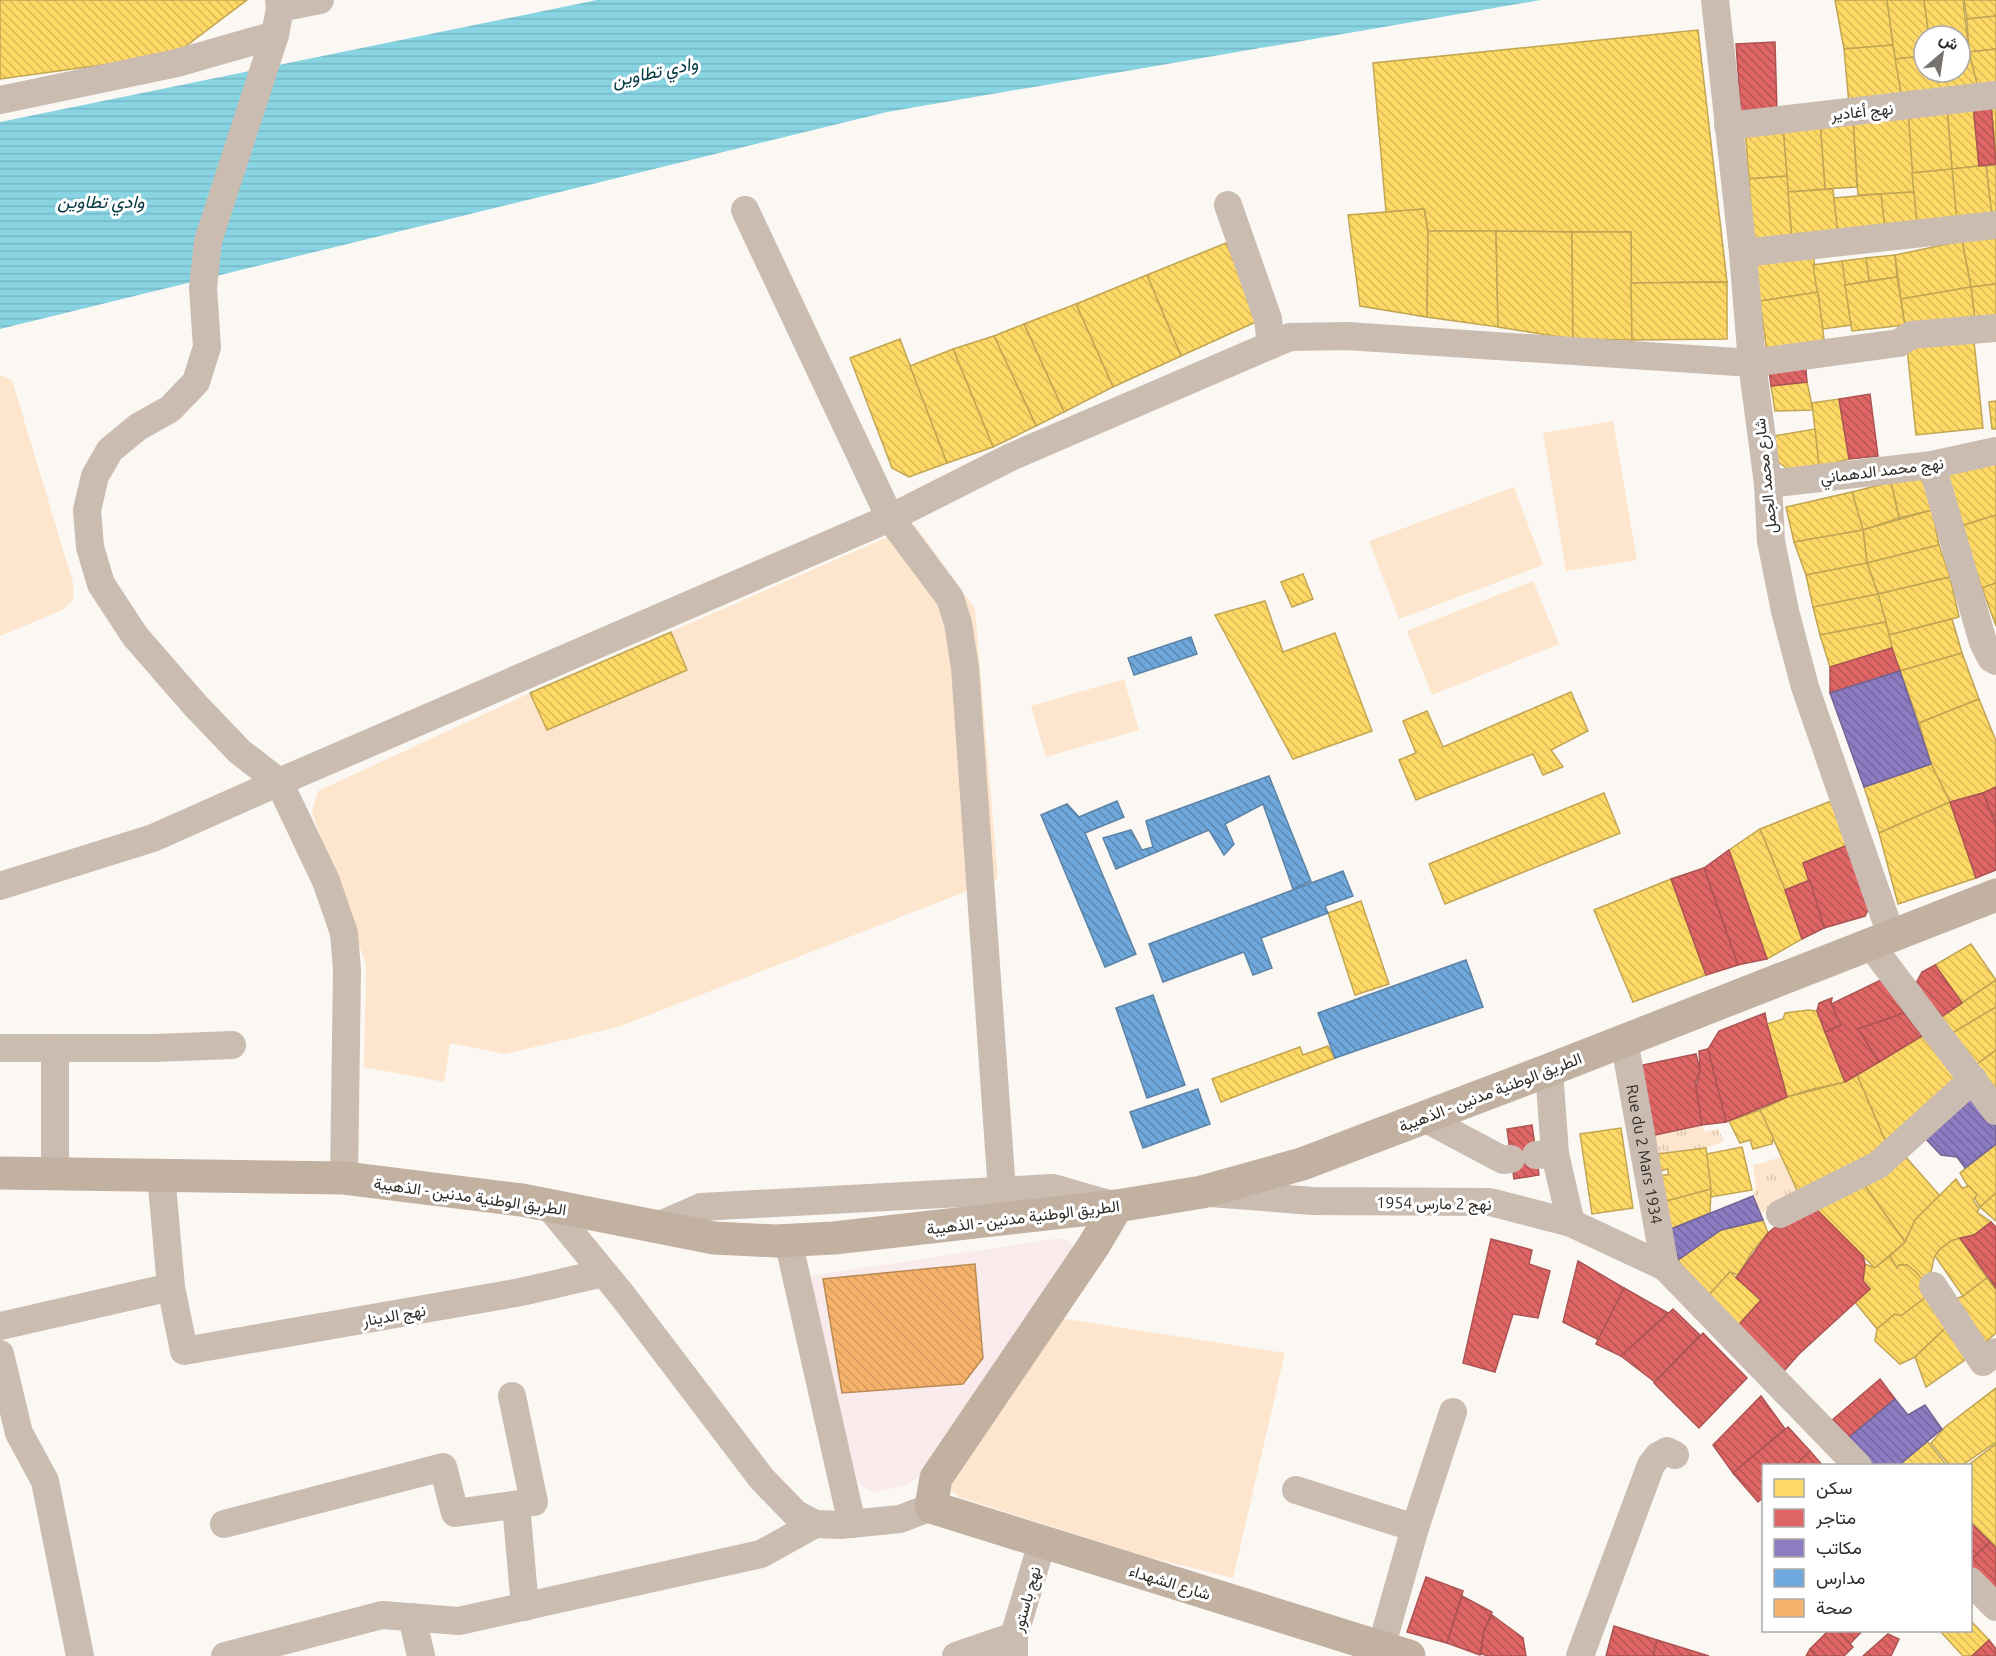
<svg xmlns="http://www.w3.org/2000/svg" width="1996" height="1656" viewBox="0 0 1996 1656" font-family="Ubuntu,Vazirmatn,sans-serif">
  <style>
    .medical { fill: #f9ebeb }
    .grass { fill: url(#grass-tufts) }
    .park { fill: #fde6cd }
    .water { fill: url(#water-rules) }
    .homes { fill: url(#homes-back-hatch); stroke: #c1a553; stroke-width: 1.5 }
    .shops { fill: url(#shops-back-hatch); stroke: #ab5453; stroke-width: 1.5 }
    .offices { fill: url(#offices-back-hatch); stroke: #726494; stroke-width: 1.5 }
    .schools { fill: url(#schools-back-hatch); stroke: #5c82a6; stroke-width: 1.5 }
    .health { fill: url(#health-back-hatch); stroke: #ba8a57; stroke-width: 1.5 }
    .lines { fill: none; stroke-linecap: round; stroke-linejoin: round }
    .minor { stroke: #cbbcb1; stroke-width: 28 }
    .major { stroke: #c2b0a1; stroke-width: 33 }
    .labels { text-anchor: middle; stroke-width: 6; stroke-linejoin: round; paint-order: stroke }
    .street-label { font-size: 16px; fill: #2f2b27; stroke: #fff }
    .water-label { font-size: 18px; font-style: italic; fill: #003741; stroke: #fff }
  </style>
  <defs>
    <pattern id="grass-tufts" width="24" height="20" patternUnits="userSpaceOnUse" patternTransform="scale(1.5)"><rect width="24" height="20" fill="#fde6cd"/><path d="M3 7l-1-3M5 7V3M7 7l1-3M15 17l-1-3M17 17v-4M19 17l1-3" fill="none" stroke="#d9c5b0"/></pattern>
    <pattern id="water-rules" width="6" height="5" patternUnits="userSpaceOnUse" patternTransform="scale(1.5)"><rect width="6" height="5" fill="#88d4e3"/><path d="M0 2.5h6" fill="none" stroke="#76b6c3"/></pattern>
    <pattern id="homes-back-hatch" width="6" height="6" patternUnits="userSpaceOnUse" patternTransform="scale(1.5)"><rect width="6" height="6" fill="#ffd966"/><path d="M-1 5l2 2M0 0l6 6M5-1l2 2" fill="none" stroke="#dbba58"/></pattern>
    <pattern id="shops-back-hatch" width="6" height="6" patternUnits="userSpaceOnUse" patternTransform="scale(1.5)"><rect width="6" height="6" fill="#e06666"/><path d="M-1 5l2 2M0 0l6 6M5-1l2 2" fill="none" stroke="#b65454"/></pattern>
    <pattern id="offices-back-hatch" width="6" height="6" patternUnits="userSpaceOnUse" patternTransform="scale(1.5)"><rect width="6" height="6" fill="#8e7cc3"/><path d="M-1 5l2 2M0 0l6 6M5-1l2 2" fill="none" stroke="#74669e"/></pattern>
    <pattern id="schools-back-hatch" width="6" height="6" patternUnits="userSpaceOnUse" patternTransform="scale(1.5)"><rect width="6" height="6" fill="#6fa8dc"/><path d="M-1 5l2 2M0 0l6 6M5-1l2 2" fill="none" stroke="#5c89b2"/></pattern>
    <pattern id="health-back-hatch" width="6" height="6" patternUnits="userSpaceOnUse" patternTransform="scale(1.5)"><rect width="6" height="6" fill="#f6b26b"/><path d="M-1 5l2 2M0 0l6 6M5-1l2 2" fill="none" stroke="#d3995d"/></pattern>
  </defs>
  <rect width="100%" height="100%" fill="#fbf7f2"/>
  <polygon class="medical" points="1061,1238 1071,1242 1075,1248 1074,1260 917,1478 906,1485 875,1492 866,1489 857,1481 810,1276"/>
  <g class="grass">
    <polygon points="1702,1125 1704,1132 1718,1129 1724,1141 1706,1148 1657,1154 1650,1136"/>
    <polygon points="1781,1157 1799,1196 1760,1214 1753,1196 1756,1186 1753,1166"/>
  </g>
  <g class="park">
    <polygon points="0,375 12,380 73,583 73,600 62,610 0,636"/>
    <polygon points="1613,421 1637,560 1566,571 1543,433"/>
    <polygon points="1514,487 1543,565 1399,619 1369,541"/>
    <polygon points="915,525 975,609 998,879 618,1027 505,1054 450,1043 444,1082 364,1067 366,965 312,812 318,791 530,693"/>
    <polygon points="1533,581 1559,644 1432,695 1407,631"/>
    <polygon points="1124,679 1139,730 1046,757 1031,706"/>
    <polygon points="1059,1318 1285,1353 1233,1578 1144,1556 959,1497 950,1490 952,1475"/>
  </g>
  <polygon class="water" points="597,0 1541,0 887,112 0,329 0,122"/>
  <g class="homes">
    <polygon points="0,0 247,0 174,55 0,79"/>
    <polygon points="1835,0 1887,0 1893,45 1844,49"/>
    <polygon points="1887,0 1924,0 1929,36 1924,36 1924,56 1895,59"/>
    <polygon points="1924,0 1963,0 1969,52 1960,53 1960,36 1929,36"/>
    <polygon points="1964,0 1996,0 1996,16 1967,19"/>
    <polygon points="1996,16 1996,49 1969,52 1967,19"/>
    <polygon points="1698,30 1727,282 1631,283 1631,232 1428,231 1424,209 1386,212 1373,63"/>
    <polygon points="1893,45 1902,98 1849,104 1844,49"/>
    <polygon points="1996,49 1996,86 1978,88 1969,52"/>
    <polygon points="1969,52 1978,88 1902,98 1895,59 1924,56 1924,72 1960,72 1960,53"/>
    <polygon points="1996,103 1996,159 1991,104"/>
    <polygon points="1973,105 1979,166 1952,169 1947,107"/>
    <polygon points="1947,107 1952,169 1912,173 1908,111"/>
    <polygon points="1908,111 1914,192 1858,195 1853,120"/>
    <polygon points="1853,120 1857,187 1825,189 1820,122"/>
    <polygon points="1820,122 1825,189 1788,192 1783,127"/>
    <polygon points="1783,127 1787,176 1749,179 1745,129"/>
    <polygon points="1996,165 1996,217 1992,217 1986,166"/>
    <polygon points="1979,166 1986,166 1992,217 1957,222 1952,169"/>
    <polygon points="1952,169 1957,222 1917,227 1912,173"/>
    <polygon points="1787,176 1792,238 1754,241 1749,179"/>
    <polygon points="1833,189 1838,235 1792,238 1788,192"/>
    <polygon points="1914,192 1917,227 1885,230 1881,194"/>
    <polygon points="1881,194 1885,230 1838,235 1834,198"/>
    <polygon points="1424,209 1428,231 1427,317 1360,306 1348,215"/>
    <polygon points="1428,231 1496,231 1498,327 1427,317"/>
    <polygon points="1496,231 1572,232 1573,339 1498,327"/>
    <polygon points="1572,232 1631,232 1632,340 1573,339"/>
    <polygon points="1996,237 1996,284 1971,287 1962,241"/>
    <polygon points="1962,241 1971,287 1901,299 1895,255"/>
    <polygon points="1226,243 1260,320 1181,356 1147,275"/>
    <polygon points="1813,252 1818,292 1760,301 1754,260"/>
    <polygon points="1895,255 1897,277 1869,281 1866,258"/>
    <polygon points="1866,258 1869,281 1845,285 1842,261"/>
    <polygon points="1842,261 1851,325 1823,329 1813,265"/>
    <polygon points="1147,275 1181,356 1113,387 1076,304"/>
    <polygon points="1897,277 1905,325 1852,331 1845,285"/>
    <polygon points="1727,282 1727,339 1632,340 1631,283"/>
    <polygon points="1996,284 1996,317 1975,321 1971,287"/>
    <polygon points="1971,287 1975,321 1905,325 1901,299"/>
    <polygon points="1818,292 1825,347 1767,353 1760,301"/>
    <polygon points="1076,304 1113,387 1064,412 1024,324"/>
    <polygon points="1024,324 1064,412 1036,426 994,336"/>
    <polygon points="994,336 1036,426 993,447 953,349"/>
    <polygon points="900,339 947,463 909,477 892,468 850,358"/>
    <polygon points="1974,341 1983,428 1916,435 1907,348"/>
    <polygon points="953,349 993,447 947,463 910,366"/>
    <polygon points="1807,382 1813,410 1775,411 1771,386"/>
    <polygon points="1839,399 1849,459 1819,467 1812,403"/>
    <polygon points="1996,401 1996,429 1992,429 1989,402"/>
    <polygon points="1815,429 1819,467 1791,471 1778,462 1773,436"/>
    <polygon points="1996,461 1996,515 1961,526 1947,473"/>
    <polygon points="1924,475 1932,510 1899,518 1891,482"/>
    <polygon points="1891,482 1899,518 1863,530 1852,492"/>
    <polygon points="1852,492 1863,530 1794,542 1786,507"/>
    <polygon points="1932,510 1939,545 1867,563 1863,530"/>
    <polygon points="1996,515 1996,583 1982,588 1961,526"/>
    <polygon points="1863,530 1867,563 1806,575 1794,542"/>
    <polygon points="1939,545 1950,577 1878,594 1867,563"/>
    <polygon points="1867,563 1878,594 1813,607 1806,575"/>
    <polygon points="1303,574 1313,599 1292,607 1281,582"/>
    <polygon points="1950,577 1959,617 1889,635 1878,594"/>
    <polygon points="1996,583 1996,626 1982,588"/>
    <polygon points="1878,594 1886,622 1820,635 1813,607"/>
    <polygon points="1265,601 1283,652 1335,633 1372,731 1293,759 1215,615"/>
    <polygon points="1952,619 1962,653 1900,671 1893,653 1889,635"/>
    <polygon points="1886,622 1892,648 1830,667 1820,635"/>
    <polygon points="671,632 687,670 547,730 530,693"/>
    <polygon points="1962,653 1979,699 1919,723 1900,671"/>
    <polygon points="1571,692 1588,731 1551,750 1563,767 1543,775 1533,754 1416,800 1399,760 1416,753 1403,721 1427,711 1443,747"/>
    <polygon points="1979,699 1996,741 1996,787 1983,793 1950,802 1931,764 1919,723"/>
    <polygon points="1931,764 1950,802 1879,833 1864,787"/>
    <polygon points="1604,793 1620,833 1445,904 1429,864"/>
    <polygon points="1831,801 1848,845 1803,863 1810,880 1785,890 1760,829"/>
    <polygon points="1950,802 1976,878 1898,904 1879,833"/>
    <polygon points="1760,829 1785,890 1802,939 1767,959 1729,850"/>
    <polygon points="1671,879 1706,975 1633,1002 1594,910"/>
    <polygon points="1361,901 1389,984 1355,995 1328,913"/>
    <polygon points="1971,944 1996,980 1962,1003 1935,965"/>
    <polygon points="1996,980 1996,1007 1949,1035 1938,1019"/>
    <polygon points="1996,1007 1996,1050 1973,1067 1949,1035"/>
    <polygon points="1808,1010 1817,1011 1845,1082 1809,1090 1787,1097 1767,1024 1783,1019 1785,1013"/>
    <polygon points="1922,1036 1963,1081 1887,1145 1857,1075"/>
    <polygon points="1328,1046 1335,1058 1221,1102 1212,1079 1300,1047 1303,1055"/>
    <polygon points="1996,1050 1996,1097 1973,1067"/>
    <polygon points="1857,1075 1887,1145 1801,1199 1760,1110 1787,1097 1845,1082"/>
    <polygon points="1760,1110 1773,1138 1772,1144 1753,1149 1750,1140 1740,1143 1729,1121"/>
    <polygon points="1621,1128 1633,1208 1592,1214 1580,1134"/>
    <polygon points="1996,1144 1996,1193 1980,1207 1960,1173"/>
    <polygon points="1742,1147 1752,1190 1711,1197 1706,1154"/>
    <polygon points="1706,1148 1711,1189 1663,1202 1659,1175 1668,1175 1668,1169 1659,1171 1657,1154"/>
    <polygon points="1904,1155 1940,1196 1915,1220 1905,1242 1863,1183"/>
    <polygon points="1956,1179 1962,1188 1969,1186 1977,1195 1973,1200 1979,1209 1977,1212 1991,1222 1974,1235 1951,1241 1939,1250 1934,1258 1928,1286 1907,1265 1899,1265 1897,1268 1890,1256 1905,1242 1915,1220"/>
    <polygon points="1863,1183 1905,1242 1875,1268 1815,1210"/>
    <polygon points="1711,1189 1710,1213 1671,1229 1663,1202"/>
    <polygon points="1996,1193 1996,1221 1980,1207"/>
    <polygon points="1763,1220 1768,1233 1752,1252 1738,1275 1730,1272 1706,1298 1678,1260 1721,1230"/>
    <polygon points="1960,1238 1987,1278 1963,1296 1935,1256 1939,1250 1951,1241"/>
    <polygon points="1890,1256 1897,1268 1899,1265 1907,1265 1916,1272 1929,1288 1930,1294 1901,1316 1895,1314 1877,1329 1855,1302 1870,1289 1863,1281 1865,1264 1875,1268"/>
    <polygon points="1730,1272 1761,1300 1737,1327 1706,1298"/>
    <polygon points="1987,1278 1996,1290 1996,1333 1977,1350 1947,1303 1963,1296"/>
    <polygon points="1930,1294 1953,1321 1915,1357 1900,1364 1875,1341 1877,1329 1895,1314 1901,1316"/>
    <polygon points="1953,1321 1972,1355 1926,1387 1915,1357"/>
    <polygon points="1996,1388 1996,1442 1961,1466 1950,1466 1931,1443 1945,1427"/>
    <polygon points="1927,1441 1947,1466 1898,1466"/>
    <polygon points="1996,1444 1996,1547 1970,1522 1970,1466 1967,1466"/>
    <polygon points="1970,1620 1989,1640 1972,1656 1963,1656 1941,1632 1943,1630 1970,1630"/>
  </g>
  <g class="shops">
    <polygon points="1775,42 1777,112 1741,114 1736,44"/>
    <polygon points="1991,104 1996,164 1979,166 1973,105"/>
    <polygon points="1805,359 1807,382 1771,386 1768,364"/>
    <polygon points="1870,394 1878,456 1849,459 1839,399"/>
    <polygon points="1892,648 1900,671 1830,693 1830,667"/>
    <polygon points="1996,787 1996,825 1983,793"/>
    <polygon points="1983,793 1996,825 1996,870 1976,878 1950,802"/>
    <polygon points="1848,845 1872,902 1865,916 1824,928 1803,863"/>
    <polygon points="1729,850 1767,959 1738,965 1704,868"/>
    <polygon points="1704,868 1738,965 1706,975 1671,879"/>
    <polygon points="1810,880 1824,928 1802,939 1785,890"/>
    <polygon points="1935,965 1962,1003 1938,1019 1914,987 1922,972"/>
    <polygon points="1885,978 1904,1013 1858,1029 1879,1062 1845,1082 1825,1032 1841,1025 1831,1004"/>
    <polygon points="1832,998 1831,1004 1841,1025 1825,1032 1817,1011 1819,1003"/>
    <polygon points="1765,1013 1767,1024 1787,1097 1726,1122 1708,1049 1719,1031"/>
    <polygon points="1904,1013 1922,1036 1879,1062 1858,1029"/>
    <polygon points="1708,1049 1726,1122 1702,1125 1696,1087 1700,1071 1699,1051"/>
    <polygon points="1696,1054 1700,1071 1695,1083 1702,1125 1650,1136 1633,1067"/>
    <polygon points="1532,1125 1539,1175 1514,1179 1507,1129"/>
    <polygon points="1801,1206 1818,1211 1863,1256 1865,1264 1863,1281 1870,1289 1799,1354 1784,1371 1735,1329 1761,1300 1736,1278 1768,1233"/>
    <polygon points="1991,1222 1996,1227 1996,1288 1960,1238 1974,1235"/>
    <polygon points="1491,1239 1532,1250 1529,1264 1550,1271 1538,1318 1513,1314 1495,1372 1463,1363"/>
    <polygon points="1578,1261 1624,1288 1599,1340 1563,1322"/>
    <polygon points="1624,1288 1668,1313 1621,1356 1596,1344"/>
    <polygon points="1673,1309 1700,1335 1655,1382 1621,1356"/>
    <polygon points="1703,1333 1747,1378 1699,1428 1654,1383"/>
    <polygon points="1880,1379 1895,1399 1847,1439 1831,1421"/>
    <polygon points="1761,1396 1785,1429 1733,1473 1713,1445"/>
    <polygon points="1788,1427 1810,1451 1795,1466 1764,1466 1764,1497 1758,1502 1733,1473"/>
    <polygon points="1810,1451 1823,1466 1795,1466"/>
    <polygon points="1970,1522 1990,1542 1970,1561"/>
    <polygon points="1990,1542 1996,1548 1996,1598 1970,1572 1970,1561"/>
    <polygon points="1426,1577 1463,1591 1447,1643 1407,1632"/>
    <polygon points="1462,1596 1492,1612 1484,1631 1480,1655 1447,1643"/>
    <polygon points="1492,1615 1523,1638 1526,1656 1489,1656 1481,1654 1484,1631"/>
    <polygon points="1614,1626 1657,1640 1653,1656 1606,1656"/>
    <polygon points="1829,1630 1837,1630 1853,1647 1844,1656 1816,1656 1810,1649"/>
    <polygon points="1837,1630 1863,1630 1850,1644"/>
    <polygon points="1888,1634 1899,1639 1891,1656 1863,1656"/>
    <polygon points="1657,1640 1709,1656 1653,1656"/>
    <polygon points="1989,1640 1996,1649 1996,1656 1972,1656"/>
    <polygon points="1810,1649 1816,1656 1806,1656"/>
  </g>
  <g class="offices">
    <polygon points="1900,671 1931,764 1864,787 1830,693"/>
    <polygon points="1970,1091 1996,1126 1996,1144 1965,1168 1957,1157 1941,1155 1922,1135"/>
    <polygon points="1753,1196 1763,1220 1721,1230 1678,1260 1671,1229"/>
    <polygon points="1895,1399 1908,1415 1925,1405 1942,1429 1898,1466 1871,1466 1847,1439"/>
  </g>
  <g class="schools">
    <polygon points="1191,637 1197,654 1134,675 1128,658"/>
    <polygon points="1269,776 1311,881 1293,889 1263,804 1225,824 1234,844 1224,855 1209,830 1116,869 1103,838 1131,830 1142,850 1153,847 1146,821"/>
    <polygon points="1117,801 1124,817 1085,833 1136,954 1105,967 1041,815 1067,804 1079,817"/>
    <polygon points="1343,871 1353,896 1325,906 1328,913 1261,938 1272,968 1253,975 1244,952 1163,982 1149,944"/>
    <polygon points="1466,960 1483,1007 1335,1058 1318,1013"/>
    <polygon points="1153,995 1185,1085 1147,1098 1116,1008"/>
    <polygon points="1198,1089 1210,1124 1143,1148 1130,1112"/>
  </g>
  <polygon class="health" points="975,1264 983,1358 963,1384 842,1393 823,1279"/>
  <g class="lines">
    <g class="minor">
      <polyline points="279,0 280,8 275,35 208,241 203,288 207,347 196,382 170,409 138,427 110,450 95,476 87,510 90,547 101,584 135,636 195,705 240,752 279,782 326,881 344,933 347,970 344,1178"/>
      <polyline points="1715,0 1743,253 1752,363 1768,484 1771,541 1785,611 1805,687 1891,935"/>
      <polyline points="280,8 320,0"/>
      <polyline points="0,100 177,63 275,35"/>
      <polyline points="1728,126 1996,95"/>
      <polyline points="1228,205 1268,319 1271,345"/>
      <polyline points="745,210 890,518 950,598 958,623 965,668 1002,1191"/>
      <polyline points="1743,253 1996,225"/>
      <polyline points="1932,465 1983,642 1991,658 1996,661"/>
      <polyline points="1768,484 1932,465 1996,451"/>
      <polyline points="0,886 153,838 279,782 890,518 1011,457 1271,345 1290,337 1347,336 1752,363 1899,343 1911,335 1996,328"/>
      <polyline points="1870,944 1996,1111"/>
      <path id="s1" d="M1624,1040l41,227"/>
      <polyline points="0,1048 155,1048 232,1045"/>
      <polyline points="55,1049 55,1172"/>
      <polyline points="1424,1118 1503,1160 1511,1159"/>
      <polyline points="1555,1154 1571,1223"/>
      <polyline points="1536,1155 1555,1154 1549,1070"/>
      <polyline points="161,1174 171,1287 184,1351 521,1292 603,1273"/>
      <polyline points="1210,1193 1313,1201 1490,1202 1571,1223 1665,1267 1858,1466"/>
      <polyline points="548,1205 622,1295 762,1479 796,1514 815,1524 840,1525 900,1519 931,1507"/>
      <polyline points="1780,1214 1878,1165 1973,1079"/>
      <polyline points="653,1228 701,1207 1053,1188 1112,1205"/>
      <polyline points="788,1240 852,1524"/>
      <polyline points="1933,1286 1983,1362 1996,1352"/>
      <polyline points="0,1326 171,1287"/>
      <polyline points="0,1354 19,1433 45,1481 80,1656"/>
      <polyline points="1296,1490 1415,1528"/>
      <polyline points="516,1505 525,1607"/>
      <polyline points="224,1524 443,1467 455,1513 534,1502 512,1396"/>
      <polyline points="1970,1581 1996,1607"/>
      <polyline points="412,1617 421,1656"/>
      <polyline points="1381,1648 1415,1528 1453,1412"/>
      <polyline points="225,1656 382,1615 459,1621 761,1554 815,1524"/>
      <polyline points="956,1656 1014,1636"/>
      <polyline points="1014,1656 1014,1636 1042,1543"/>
      <polyline points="1580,1656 1651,1465 1658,1456 1667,1451 1675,1455"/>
    </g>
    <g class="major">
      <polyline points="0,1173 344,1178 522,1200 714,1238 776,1241 834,1238 1117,1206 1202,1192 1302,1164 1549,1070 1996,895"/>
      <polyline points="1117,1206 1094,1245 936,1478 931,1507 1409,1656"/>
    </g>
  </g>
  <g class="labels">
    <g class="street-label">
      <text transform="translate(1862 111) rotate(-6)" y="6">نهج أغادير</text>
      <text transform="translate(1882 470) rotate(-7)" y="6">نهج محمد الدهماني</text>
      <text transform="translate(1765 476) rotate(-96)" y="6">شارع محمد الجمل</text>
      <text transform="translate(1490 1092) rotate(-21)" y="6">الطريق الوطنية مدنين - الذهيبة</text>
      <text dy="6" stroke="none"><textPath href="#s1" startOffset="116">Rue du 2 Mars 1934</textPath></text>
      <text transform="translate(470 1196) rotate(8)" y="6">الطريق الوطنية مدنين - الذهيبة</text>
      <text transform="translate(1434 1203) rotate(1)" y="6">نهج 2 مارس 1954</text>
      <text transform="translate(1023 1217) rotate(-7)" y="6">الطريق الوطنية مدنين - الذهيبة</text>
      <text transform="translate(394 1315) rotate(-10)" y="6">نهج الدينار</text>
      <text transform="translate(1170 1582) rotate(17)" y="6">شارع الشهداء</text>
      <text transform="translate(1026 1599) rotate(-74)" y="6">نهج باستور</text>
    </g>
    <g class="water-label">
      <text transform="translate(655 72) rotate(-12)" y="6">وادي تطاوين</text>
      <text x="101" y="208">وادي تطاوين</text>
    </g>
  </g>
  <rect x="1762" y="1464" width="210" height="168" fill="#ffffff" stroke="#acaaa9" stroke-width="1.5"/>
  <rect x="1774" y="1479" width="30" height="18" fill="#ffd966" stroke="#acaaa9" stroke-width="1.5"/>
  <text x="1816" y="1494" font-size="18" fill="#2f2b27">سكن</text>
  <rect x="1774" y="1509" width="30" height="18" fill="#e06666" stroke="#acaaa9" stroke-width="1.5"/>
  <text x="1816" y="1524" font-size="18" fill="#2f2b27">متاجر</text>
  <rect x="1774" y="1539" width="30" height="18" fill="#8e7cc3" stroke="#acaaa9" stroke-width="1.5"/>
  <text x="1816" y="1554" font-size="18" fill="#2f2b27">مكاتب</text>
  <rect x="1774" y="1569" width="30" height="18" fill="#6fa8dc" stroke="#acaaa9" stroke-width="1.5"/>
  <text x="1816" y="1584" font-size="18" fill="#2f2b27">مدارس</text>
  <rect x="1774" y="1599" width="30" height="18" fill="#f6b26b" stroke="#acaaa9" stroke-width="1.5"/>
  <text x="1816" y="1614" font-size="18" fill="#2f2b27">صحة</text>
  <g transform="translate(1942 54) rotate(29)"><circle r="28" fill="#ffffff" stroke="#acaaa9" stroke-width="1.5"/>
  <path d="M0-4.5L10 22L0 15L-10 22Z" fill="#76726e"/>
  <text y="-9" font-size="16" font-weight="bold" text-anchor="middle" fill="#2f2b27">ش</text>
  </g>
</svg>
